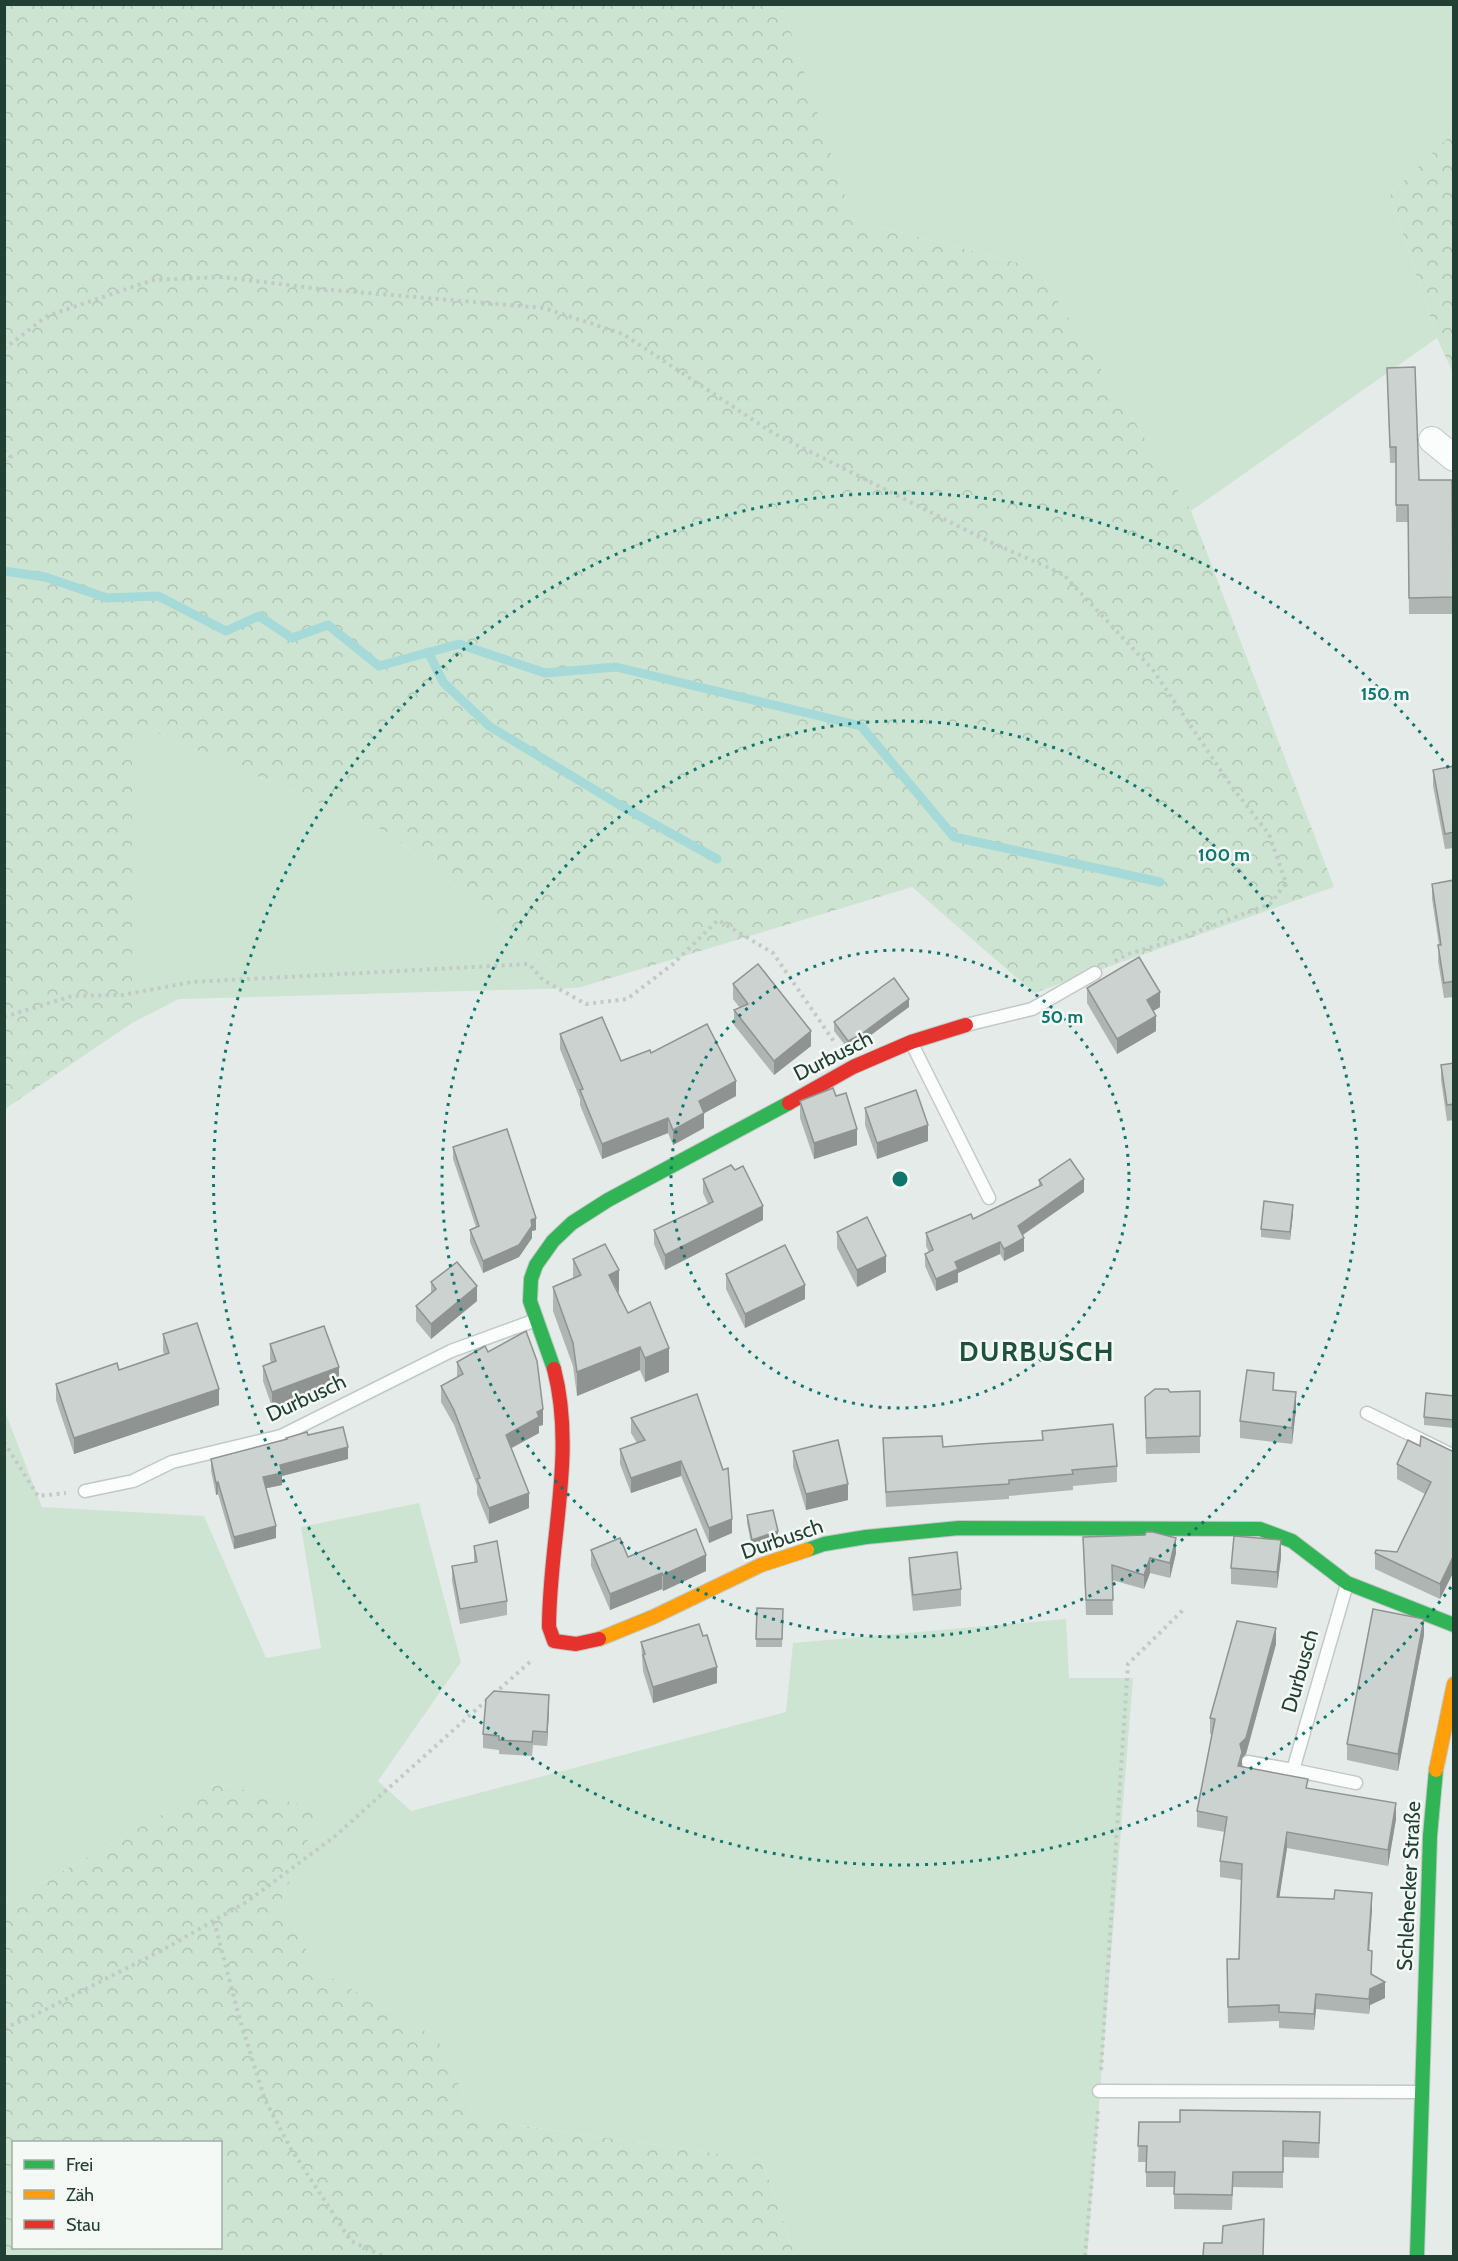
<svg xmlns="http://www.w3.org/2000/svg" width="1458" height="2261" viewBox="0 0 1458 2261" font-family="Cabin,sans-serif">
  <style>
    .grass { fill: #cee4d2 }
    .forest { fill: url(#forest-crowns); fill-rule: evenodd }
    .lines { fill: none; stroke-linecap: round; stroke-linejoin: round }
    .stream { stroke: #a5dad9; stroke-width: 9 }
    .lane-casing { stroke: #c2c8c5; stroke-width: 15 }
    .street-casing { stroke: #c2c8c5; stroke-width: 28 }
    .fast-casing { stroke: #c1c8c5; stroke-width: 16 }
    .slow-casing { stroke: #c1c8c5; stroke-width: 16 }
    .jam-casing { stroke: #c1c8c5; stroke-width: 16 }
    .path { stroke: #c1cbc6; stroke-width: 4; stroke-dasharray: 3 4.5; stroke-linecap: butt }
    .lane { stroke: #fbfcfc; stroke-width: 12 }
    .street { stroke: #fbfcfc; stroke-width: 26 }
    .fast { stroke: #30b455; stroke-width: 14 }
    .slow { stroke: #ff9f0a; stroke-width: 14 }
    .jam { stroke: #e5322d; stroke-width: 14 }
    .wall { fill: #afb5b2 }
    .shaded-wall { fill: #8f9391 }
    .building { fill: #ccd2cf; stroke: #8f9391; stroke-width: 1.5 }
    .ring { fill: none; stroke: #0f766e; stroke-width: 3; stroke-dasharray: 3 6 }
    .labels { text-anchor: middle; stroke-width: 5; stroke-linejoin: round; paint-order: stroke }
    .street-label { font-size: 21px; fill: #223f33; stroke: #f4f9f6 }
    .district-label { font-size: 27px; font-weight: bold; letter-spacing: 1.5px; fill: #1d523e; stroke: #f4f9f6 }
    .centre { fill: #0f766e; stroke: #f4f9f6; stroke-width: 3 }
    .ring-label { font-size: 18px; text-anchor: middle; font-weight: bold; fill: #0f766e; stroke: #f4f9f6; stroke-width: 5; stroke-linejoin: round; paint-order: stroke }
  </style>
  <defs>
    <pattern id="forest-crowns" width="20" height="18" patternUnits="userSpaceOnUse" patternTransform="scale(1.5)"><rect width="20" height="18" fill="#cee4d2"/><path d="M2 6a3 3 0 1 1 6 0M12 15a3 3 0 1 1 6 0" fill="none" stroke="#b1c5b5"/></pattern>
  </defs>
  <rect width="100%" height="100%" fill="#e5ebe8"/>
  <g class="grass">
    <polygon points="782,5 1453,5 1453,133 1390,194 1437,338 1191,511 1037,268 853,220"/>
    <polygon points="132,722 389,833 578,988 179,999 132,1023"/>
    <polygon points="4,1409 42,1507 204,1516 266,1658 321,1648 301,1527 419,1503 461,1662 378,1781 411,1811 786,1712 793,1643 1066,1619 1069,1678 1133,1678 1087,2256 795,2256 762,2160 475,2119 437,2038 318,1970 280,1903 320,1810 218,1783 5,1904"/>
  </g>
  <g class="forest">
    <polygon points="5,5 782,5 853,220 1037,268 1191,511 1334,887 1034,993 912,887 578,988 389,833 132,722 132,1023 5,1109"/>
    <polygon points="1453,133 1453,373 1437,338 1390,194"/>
    <path d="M218,1783l103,27 -41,93 38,67 119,68 38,81 287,41 33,96h-790v-352zM14,2142h206v106h-206z"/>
  </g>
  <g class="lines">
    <g class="stream">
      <polyline points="4,571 45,577 107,598 158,596 226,631 259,616 292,638 328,625 379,666 459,644 545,673 616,667 861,726 954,837 1160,882"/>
      <polyline points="428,652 443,682 489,726 618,804 717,859"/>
    </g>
    <defs>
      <g id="lane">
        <polyline points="966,1025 1032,1009 1095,973"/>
        <polyline points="912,1044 989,1198"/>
        <polyline points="1367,1413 1454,1456"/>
        <polyline points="85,1491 133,1481 172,1462 281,1436 451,1351 536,1320"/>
        <polyline points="1347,1584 1293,1770 1356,1783"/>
        <polyline points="1248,1762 1293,1770"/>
        <polyline points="1099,2091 1421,2092"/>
      </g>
      <polyline id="street" points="1432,440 1454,458"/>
      <g id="fast">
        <polyline points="554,1369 530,1301 531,1279 536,1265 553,1241 572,1223 608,1200 789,1103"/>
        <polyline points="807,1550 824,1544 866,1537 959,1528 1260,1529 1292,1541 1347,1583 1454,1625"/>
        <polyline points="1417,2256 1430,1836 1436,1770"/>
      </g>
      <g id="slow">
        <polyline points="599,1639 653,1617 761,1565 807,1550"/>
        <polyline points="1436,1770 1454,1684"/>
      </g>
      <g id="jam">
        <polyline points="789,1103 853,1067 911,1042 966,1025"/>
        <path d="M554,1369c22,84 -5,173 -5,258l5,14 22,3 23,-5"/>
      </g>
    </defs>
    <use href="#lane" class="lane-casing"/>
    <use href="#street" class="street-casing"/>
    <use href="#fast" class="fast-casing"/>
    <use href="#slow" class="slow-casing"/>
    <use href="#jam" class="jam-casing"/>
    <g class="path">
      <polyline points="4,349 47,316 153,280 222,277 321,289 544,308 623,334 773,433 988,541 1063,574 1153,670 1232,787 1269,834 1286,883 1270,904 1169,942 1128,954 1112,963"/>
      <polyline points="4,450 11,457 4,461"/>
      <polyline points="4,1017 72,996 122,995 192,982 529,964 543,980 586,1004 627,999 673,964 718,920 773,953 835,1043"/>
      <polyline points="4,1442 38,1496 66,1493"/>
      <polyline points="494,1694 531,1661"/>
      <polyline points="214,1921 240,2020 265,2100 291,2149 351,2241 383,2256"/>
      <polyline points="4,2028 31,2017 166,1948 248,1901 334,1837 488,1699"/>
      <polyline points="1101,2070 1128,1664 1183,1610"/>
      <polyline points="1085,2256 1098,2111"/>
    </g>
    <use href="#lane" class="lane"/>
    <use href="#street" class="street"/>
    <use href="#fast" class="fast"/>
    <use href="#slow" class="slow"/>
    <use href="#jam" class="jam"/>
  </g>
  <g class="wall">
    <polygon points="1387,368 1419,480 1452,480 1453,614 1409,614 1408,522 1396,522 1396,463 1390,463"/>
    <polygon points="1454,766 1454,848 1445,849 1433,786 1433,770"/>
    <polygon points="1454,880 1454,997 1444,998 1438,961 1439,945 1432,899 1432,884"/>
    <polygon points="733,984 811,1046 774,1075 734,1025 734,1010 740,1008 733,999"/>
    <polygon points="1087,988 1160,1007 1153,1011 1156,1031 1117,1054 1087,1003"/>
    <polygon points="909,1007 860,1043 848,1049 834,1031 834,1022"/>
    <polygon points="560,1034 621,1061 651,1053 736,1096 704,1113 704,1128 673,1145 668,1133 602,1159 580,1105 580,1099 560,1049"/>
    <polygon points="1454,1063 1454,1120 1447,1121 1441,1080 1441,1065"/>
    <polygon points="836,1096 857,1145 814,1159 800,1118 800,1101"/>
    <polygon points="865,1108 928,1141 877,1159 865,1125"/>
    <polygon points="453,1147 536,1230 532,1231 532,1238 519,1257 483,1273 470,1242 470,1230 476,1227 453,1159"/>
    <polygon points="735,1170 763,1220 665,1270 654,1244 654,1230 708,1204 703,1193 703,1179"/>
    <polygon points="1039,1180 1084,1192 1023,1235 1024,1251 1004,1261 1000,1254 958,1273 958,1282 936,1291 925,1266 925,1254 929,1252 926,1246 926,1233 973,1219 1039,1187"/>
    <polygon points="1293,1213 1290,1240 1261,1237 1261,1229"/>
    <polygon points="837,1232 886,1272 857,1287 837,1248"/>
    <polygon points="573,1259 618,1294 628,1313 669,1372 645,1382 640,1370 577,1396 573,1366 553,1311 553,1287 573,1278"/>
    <polygon points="726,1274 805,1299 745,1328 726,1289"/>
    <polygon points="431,1282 477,1301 431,1339 416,1321 416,1306 431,1293"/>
    <polygon points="163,1334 219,1405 74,1454 56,1400 56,1384 119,1370 164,1354 163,1351"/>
    <polygon points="270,1344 339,1383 272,1407 263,1381 263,1366 271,1363 270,1359"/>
    <polygon points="488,1352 543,1425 539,1426 539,1433 511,1448 529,1508 489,1524 477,1494 477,1486 454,1425 441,1402 441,1386 457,1378 457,1362"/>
    <polygon points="1274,1390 1296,1409 1292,1444 1240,1438 1240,1421"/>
    <polygon points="1200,1391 1200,1453 1146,1454 1145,1397 1170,1392"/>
    <polygon points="697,1394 732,1533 709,1543 681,1476 631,1493 620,1464 620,1449 637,1443 631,1433 631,1418"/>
    <polygon points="1454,1396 1454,1428 1424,1425 1424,1417"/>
    <polygon points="1042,1431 1117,1466 1117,1482 1073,1486 1073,1490 1009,1496 1009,1499 886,1507 883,1438 943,1447 1042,1441"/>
    <polygon points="308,1435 348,1459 282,1476 282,1485 266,1488 276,1538 234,1549 218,1494 216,1495 211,1471 211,1459 286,1440 286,1438"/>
    <polygon points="1420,1446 1454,1452 1454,1571 1440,1599 1375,1569 1375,1553 1397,1552 1425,1494 1397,1479 1397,1464"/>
    <polygon points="793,1451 848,1500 806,1510 793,1467"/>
    <polygon points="747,1515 778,1539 752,1548 747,1523"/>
    <polygon points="1083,1537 1176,1553 1170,1578 1150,1573 1144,1589 1112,1580 1113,1615 1086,1615"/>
    <polygon points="474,1546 507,1601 507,1615 460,1624 452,1581 452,1566 474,1562"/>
    <polygon points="591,1550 628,1557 706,1571 663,1591 662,1589 610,1610 591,1566"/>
    <polygon points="1281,1557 1277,1588 1231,1584 1231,1568"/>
    <polygon points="909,1558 961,1589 961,1606 913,1611 909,1574"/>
    <polygon points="757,1608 783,1609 782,1647 756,1647"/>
    <polygon points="1424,1635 1398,1771 1347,1760 1347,1744"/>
    <polygon points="641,1642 717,1683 653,1703 643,1671"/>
    <polygon points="1276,1644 1246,1754 1242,1758 1242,1766 1308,1788 1396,1819 1388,1866 1287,1848 1279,1897 1372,1909 1369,1951 1372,1974 1385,1998 1370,2005 1369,2014 1316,2009 1314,2030 1279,2028 1279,2021 1228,2023 1227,1975 1239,1959 1241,1880 1220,1877 1220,1861 1225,1832 1197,1827 1197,1811 1212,1734 1210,1734 1210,1718"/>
    <polygon points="549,1709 547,1746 533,1745 532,1756 499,1754 499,1750 483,1748 483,1734"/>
    <polygon points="1139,2122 1320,2127 1319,2158 1283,2157 1283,2188 1233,2187 1232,2210 1174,2209 1174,2187 1146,2187 1146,2162 1138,2162"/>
  </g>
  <g class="shaded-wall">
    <polygon points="1160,992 1160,1007 1147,1015 1147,1000"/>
    <polygon points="909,999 909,1007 860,1043 848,1049 848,1041"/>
    <polygon points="1156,1016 1156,1031 1117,1054 1117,1039"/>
    <polygon points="811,1031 811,1046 774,1075 774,1061"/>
    <polygon points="736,1081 736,1096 699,1116 699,1101"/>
    <polygon points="704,1113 704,1128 673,1145 673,1130"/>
    <polygon points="668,1118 668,1133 602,1159 602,1144"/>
    <polygon points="928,1125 928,1141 877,1159 877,1143"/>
    <polygon points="857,1129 857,1145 814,1159 814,1143"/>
    <polygon points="1084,1179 1084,1192 1018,1238 1018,1226"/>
    <polygon points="1293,1205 1293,1213 1290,1240 1290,1232"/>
    <polygon points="763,1206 763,1220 665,1270 665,1255"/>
    <polygon points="536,1218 536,1230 532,1231 532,1238 519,1257 483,1273 483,1261 531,1220"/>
    <polygon points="1024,1238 1024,1251 1004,1261 1004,1249"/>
    <polygon points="1000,1242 1000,1254 958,1273 958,1282 936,1291 936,1279 955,1262"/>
    <polygon points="886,1256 886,1272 857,1287 857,1270"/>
    <polygon points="619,1270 619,1293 609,1275"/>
    <polygon points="805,1285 805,1299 745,1328 745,1314"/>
    <polygon points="477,1286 477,1301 431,1339 431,1324"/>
    <polygon points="640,1347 640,1370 577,1396 577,1372"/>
    <polygon points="669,1348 669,1372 645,1382 645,1358"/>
    <polygon points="339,1367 339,1383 272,1407 272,1392"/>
    <polygon points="219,1389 219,1405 74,1454 74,1438"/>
    <polygon points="1296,1392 1296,1409 1292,1444 1292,1428"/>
    <polygon points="543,1409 543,1425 539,1426 539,1433 506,1451 506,1435 537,1412"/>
    <polygon points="348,1447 348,1459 282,1476 282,1485 263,1489 263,1477 280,1465"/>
    <polygon points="681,1461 681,1476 631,1493 631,1478"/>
    <polygon points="218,1482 218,1494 216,1495 216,1483"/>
    <polygon points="848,1484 848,1500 806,1510 806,1494"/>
    <polygon points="529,1493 529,1508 489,1524 489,1508"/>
    <polygon points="732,1519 732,1533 709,1543 709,1528"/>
    <polygon points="276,1526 276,1538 234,1549 234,1537"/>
    <polygon points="778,1531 778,1539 752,1548 752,1540"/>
    <polygon points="1176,1538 1176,1553 1170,1578 1170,1563"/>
    <polygon points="1281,1540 1281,1557 1277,1588 1277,1572"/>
    <polygon points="706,1555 706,1571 663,1591 663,1575"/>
    <polygon points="1454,1555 1454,1571 1440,1599 1440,1584"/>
    <polygon points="1150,1558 1150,1573 1144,1589 1144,1575"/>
    <polygon points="662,1573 662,1589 610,1610 610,1594"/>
    <polygon points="1424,1619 1424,1635 1398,1771 1398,1754"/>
    <polygon points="1276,1628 1276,1644 1246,1754 1242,1758 1242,1767 1238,1766 1240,1744"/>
    <polygon points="717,1667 717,1683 653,1703 653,1687"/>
    <polygon points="549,1695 549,1709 547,1746 547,1732"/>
    <polygon points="1396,1803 1396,1819 1388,1866 1388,1850"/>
    <polygon points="1287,1832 1287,1848 1277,1913 1277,1897"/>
    <polygon points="1372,1893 1372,1909 1368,1966 1368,1950"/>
    <polygon points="1372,1951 1371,1988 1385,1982 1385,1998 1370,2005 1369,2014 1369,1999"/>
    <polygon points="1316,1994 1316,2009 1314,2030 1314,2014"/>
  </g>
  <g class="building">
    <polygon points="1415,367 1419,480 1452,480 1453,597 1409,598 1408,505 1396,505 1396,447 1390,447 1387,368"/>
    <polygon points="1454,766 1454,832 1445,834 1433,770"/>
    <polygon points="1454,880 1454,981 1444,983 1438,945 1441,945 1432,884"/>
    <polygon points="1139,957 1160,992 1147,1000 1156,1016 1117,1039 1087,988"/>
    <polygon points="758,964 811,1031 774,1061 734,1010 748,1004 733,984"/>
    <polygon points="894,978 909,999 860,1035 848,1041 834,1022"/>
    <polygon points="602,1017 621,1061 650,1050 651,1053 707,1024 736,1081 699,1101 704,1113 673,1130 668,1118 602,1144 580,1090 583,1089 560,1034"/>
    <polygon points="1454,1063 1454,1104 1447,1105 1441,1065"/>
    <polygon points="833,1088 836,1096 846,1093 857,1129 814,1143 800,1101"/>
    <polygon points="916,1090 928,1125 877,1143 865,1108"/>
    <polygon points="507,1129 536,1218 531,1220 532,1226 519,1245 483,1261 470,1230 479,1226 453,1147"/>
    <polygon points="1070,1159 1084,1179 1018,1226 1024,1238 1004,1249 1000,1242 955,1262 958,1269 936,1279 925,1254 933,1250 926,1233 971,1214 973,1219 1042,1185 1039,1180"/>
    <polygon points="731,1165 735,1170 743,1166 763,1206 665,1255 654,1230 713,1202 703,1179"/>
    <polygon points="1264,1201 1293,1205 1290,1232 1261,1229"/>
    <polygon points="867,1217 886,1256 857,1270 837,1232"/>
    <polygon points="605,1244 619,1270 609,1275 628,1313 650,1302 669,1348 645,1358 640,1347 577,1372 573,1343 553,1287 581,1275 573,1259"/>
    <polygon points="785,1245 805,1285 745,1314 726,1274"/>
    <polygon points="457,1262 477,1286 431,1324 416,1306 436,1289 431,1282"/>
    <polygon points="197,1323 219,1389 74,1438 56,1384 117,1363 119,1370 169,1353 163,1334"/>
    <polygon points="324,1326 339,1367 272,1392 263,1366 276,1361 270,1344"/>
    <polygon points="526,1331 537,1361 543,1409 537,1412 539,1417 506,1435 529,1493 489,1508 477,1479 480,1478 454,1410 441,1386 463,1374 457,1362 485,1346 488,1352"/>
    <polygon points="1247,1370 1274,1373 1273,1390 1296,1392 1292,1428 1240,1421"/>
    <polygon points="1155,1389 1168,1389 1170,1392 1200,1391 1200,1436 1146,1438 1145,1397"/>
    <polygon points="1426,1393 1454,1396 1454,1420 1424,1417"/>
    <polygon points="697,1394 723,1470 728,1468 732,1519 709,1528 681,1461 631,1478 620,1449 645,1440 631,1418"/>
    <polygon points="1113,1424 1117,1466 1072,1470 1073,1474 1009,1480 1009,1484 886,1492 883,1438 942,1436 943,1447 980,1444 1043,1440 1042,1431"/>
    <polygon points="343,1427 348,1447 280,1465 282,1473 263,1477 276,1526 234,1537 218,1482 216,1483 211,1459 287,1439 286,1438 307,1432 308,1435"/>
    <polygon points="1421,1436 1454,1452 1454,1555 1440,1584 1375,1553 1376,1550 1397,1552 1431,1482 1397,1464 1408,1440 1420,1446"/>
    <polygon points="838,1440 848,1484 806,1494 793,1451"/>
    <polygon points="773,1510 778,1531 752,1540 747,1515"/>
    <polygon points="696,1529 706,1555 663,1575 662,1573 610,1594 591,1550 620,1538 628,1557"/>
    <polygon points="1146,1532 1153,1532 1176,1538 1170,1563 1150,1558 1144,1575 1112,1565 1113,1600 1086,1600 1083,1537 1145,1535"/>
    <polygon points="1234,1536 1281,1540 1277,1572 1231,1568"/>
    <polygon points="497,1541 507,1601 460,1609 452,1566 477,1562 474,1546"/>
    <polygon points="957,1552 961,1589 913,1595 909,1558"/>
    <polygon points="757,1608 783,1609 782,1639 756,1639"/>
    <polygon points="1373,1609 1424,1619 1398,1754 1347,1744"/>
    <polygon points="1237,1621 1276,1628 1246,1738 1240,1744 1242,1752 1238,1766 1308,1779 1306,1788 1396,1803 1388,1850 1287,1832 1277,1897 1334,1899 1335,1890 1372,1893 1368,1950 1372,1951 1371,1974 1385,1982 1370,1989 1369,1999 1316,1994 1314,2014 1279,2012 1279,2005 1228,2007 1227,1959 1239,1959 1242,1864 1220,1861 1227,1817 1197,1811 1215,1719 1210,1718"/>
    <polygon points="699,1624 703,1636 707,1635 717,1667 653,1687 643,1655 645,1654 641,1642"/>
    <polygon points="494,1691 549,1695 547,1732 533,1731 532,1742 499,1740 499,1736 483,1734 486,1699"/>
    <polygon points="1180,2110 1320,2112 1319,2143 1283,2141 1283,2172 1233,2172 1232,2195 1174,2194 1175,2172 1146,2172 1147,2146 1138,2146 1139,2122 1180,2122"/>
    <polygon points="1264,2219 1263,2256 1203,2256 1204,2243 1222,2243 1223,2226"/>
  </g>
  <g class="ring">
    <circle cx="900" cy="1179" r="229"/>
    <circle cx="900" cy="1179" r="458"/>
    <path d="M1451 1587A686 686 0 1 1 1451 771"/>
  </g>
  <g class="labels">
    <g class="street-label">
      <text transform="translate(833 1056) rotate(-27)" y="7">Durbusch</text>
      <text transform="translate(306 1398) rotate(-25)" y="7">Durbusch</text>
      <text transform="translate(782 1539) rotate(-19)" y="7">Durbusch</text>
      <text transform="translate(1300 1671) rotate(-74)" y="7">Durbusch</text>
      <text transform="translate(1409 1886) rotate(-87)" y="7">Schlehecker Straße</text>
    </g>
    <g class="district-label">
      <text x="1037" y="1361">DURBUSCH</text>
    </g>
  </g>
  <circle cx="900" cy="1179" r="9" class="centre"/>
  <g class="ring-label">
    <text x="1385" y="700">150 m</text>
    <text x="1224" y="861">100 m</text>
    <text x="1062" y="1023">50 m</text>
  </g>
  <rect width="1458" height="2261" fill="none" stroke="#223f33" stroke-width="12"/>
  <rect x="12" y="2141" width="210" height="108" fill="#f4f9f6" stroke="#a0afa8" stroke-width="1.5"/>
  <rect x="24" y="2160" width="30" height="9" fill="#30b455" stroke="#a0afa8" stroke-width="1.5"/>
  <text x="66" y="2171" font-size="18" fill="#223f33">Frei</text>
  <rect x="24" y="2190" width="30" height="9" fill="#ff9f0a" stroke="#a0afa8" stroke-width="1.5"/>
  <text x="66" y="2201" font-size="18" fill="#223f33">Zäh</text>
  <rect x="24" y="2220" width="30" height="9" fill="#e5322d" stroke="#a0afa8" stroke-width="1.5"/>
  <text x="66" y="2231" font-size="18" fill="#223f33">Stau</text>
</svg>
